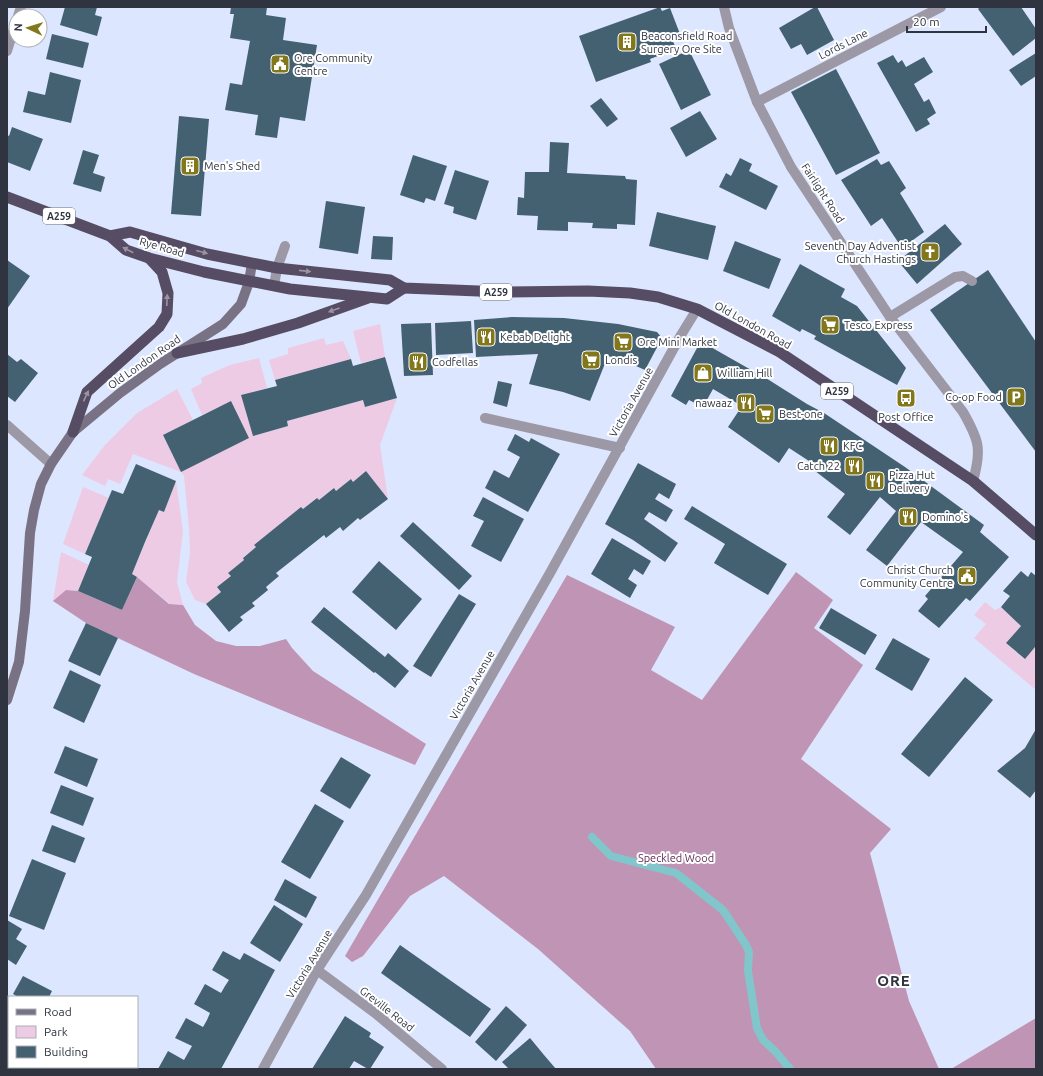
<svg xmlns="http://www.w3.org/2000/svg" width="1043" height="1076" viewBox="0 0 1043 1076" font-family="Ubuntu,sans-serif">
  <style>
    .green { fill: #eecbe5 }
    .forest { fill: #c094b5 }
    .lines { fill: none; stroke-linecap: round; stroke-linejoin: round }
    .stream { stroke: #81c6cb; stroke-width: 8 }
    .building { fill: #446172 }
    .service { stroke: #9c98a5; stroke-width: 10 }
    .minor { stroke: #9c98a5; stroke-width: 10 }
    .tertiary { stroke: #9c98a5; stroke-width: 10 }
    .secondary { stroke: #797285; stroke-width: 10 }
    .trunk { stroke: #564c64; stroke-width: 11 }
    .oneway { fill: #9a94a2 }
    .labels { text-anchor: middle; stroke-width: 4; stroke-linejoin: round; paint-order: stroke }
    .shield { fill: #fff; stroke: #6d7179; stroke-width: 1 }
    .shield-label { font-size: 10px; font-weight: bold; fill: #2f3440 }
    .poi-label { font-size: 11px; fill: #2f3440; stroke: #fff; text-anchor: start }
    .street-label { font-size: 11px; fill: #2f3440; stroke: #fff }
    .park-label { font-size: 11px; fill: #5f2855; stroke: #fff }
    .district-label { font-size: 15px; font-weight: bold; letter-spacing: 1px; fill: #2f3440; stroke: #fff }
  </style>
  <rect width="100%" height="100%" fill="#dce6fe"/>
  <g class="green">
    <polygon points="380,324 385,357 361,363 353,331"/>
    <polygon points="324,338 326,345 343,341 351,359 275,380 269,360 288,354 288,348"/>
    <polygon points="259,358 267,388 242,395 253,436 288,426 287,421 363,400 365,407 397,398 380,445 388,499 366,471 353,482 351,479 336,491 334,488 319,500 316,498 303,509 301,507 254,545 256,547 243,557 244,560 228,573 231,576 217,587 221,592 206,604 195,600 186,582 190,552 189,529 184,476 181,472 133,454 120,484 108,479 105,486 82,475 105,445 137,413 177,389 193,420 163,436 181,471 249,438 231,402 202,415 191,389 202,383 201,378 230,365"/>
    <polygon points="176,481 183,531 177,582 183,605 170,604 137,577 132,574 159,510 164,512"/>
    <polygon points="83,487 109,498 85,554 63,544"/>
    <polygon points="61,552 89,565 78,591 66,590 53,601"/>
    <polygon points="985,602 995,610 1001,607 1021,626 1006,643 1024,659 1035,647 1036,648 1036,690 974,638 986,624 974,615"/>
  </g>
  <g class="forest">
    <polygon points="796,572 833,600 814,628 863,665 801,759 891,829 870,853 909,1001 939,1069 656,1069 630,1031 538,949 444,876 410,896 363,956 352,962 345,956 567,575 675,627 651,670 702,700"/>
    <polygon points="137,577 169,604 183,605 195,625 216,641 236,646 260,646 286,639 292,648 313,671 426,744 415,765 194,674 86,623 53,601 66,590 78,591 122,610"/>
    <polygon points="1036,1018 1036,1069 951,1069"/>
  </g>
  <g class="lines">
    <polyline class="stream" points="592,837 611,856 676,873 723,910 746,945 749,952 748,971 757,1028 763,1040 775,1051 790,1069"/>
  </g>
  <g class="building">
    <polygon points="65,7 97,7 95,15 102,17 97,36 60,25"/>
    <polygon points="231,7 267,7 266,15 286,18 283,40 317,45 305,121 280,117 277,138 255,135 258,115 225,110 230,83 242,85 250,41 230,38 234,14 230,14"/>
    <polygon points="660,7 662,11 670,8 680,34 671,37 675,46 657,53 658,56 650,59 651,62 596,82 579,36"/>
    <polygon points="815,7 817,7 834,40 807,55 801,44 791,49 779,28"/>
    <polygon points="980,7 1021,7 1036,29 1036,38 1013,56 978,9"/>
    <polygon points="52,34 89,43 83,68 46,59"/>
    <polygon points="689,50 711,95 681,110 659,64"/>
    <polygon points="1036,53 1036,76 1021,86 1009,70"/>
    <polygon points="893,55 898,63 902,60 906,67 924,57 933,72 914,84 924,102 929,99 936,113 927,119 930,124 916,132 877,63"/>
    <polygon points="836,69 880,153 836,175 791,92"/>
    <polygon points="50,72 81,80 71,123 23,112 28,91 45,95"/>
    <polygon points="601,98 618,119 607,127 590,106"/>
    <polygon points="700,111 717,139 686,157 670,128"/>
    <polygon points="179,116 209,119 201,216 171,214"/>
    <polygon points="12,127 43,139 30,171 7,162 7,135 9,136"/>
    <polygon points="550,142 569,143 567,173 625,176 626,179 637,180 635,225 617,224 617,229 592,228 593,223 568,222 568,231 537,230 538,216 517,215 518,197 524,198 525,172 549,172"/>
    <polygon points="83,150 99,155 93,173 105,177 101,192 73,184"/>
    <polygon points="413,155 447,166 435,201 426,198 424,203 400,195"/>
    <polygon points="740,158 752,164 749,171 778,186 766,210 719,187 726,173 731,176"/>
    <polygon points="877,159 881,165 889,161 906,188 900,193 924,232 902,248 882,218 871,226 841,180"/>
    <polygon points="455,170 489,181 476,220 453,213 454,207 444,204"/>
    <polygon points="326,201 365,207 358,254 319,248"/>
    <polygon points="657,212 716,226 708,260 649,246"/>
    <polygon points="945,224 962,244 917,284 898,261"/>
    <polygon points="373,236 393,237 392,260 371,259"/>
    <polygon points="735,241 781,259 769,289 723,271"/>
    <polygon points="7,260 30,276 7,309"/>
    <polygon points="800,264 845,289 841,297 857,306 906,368 897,385 814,339 816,336 802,329 800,332 772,316"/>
    <polygon points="988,270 1036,342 1036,452 930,310"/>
    <polygon points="512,317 564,318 618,324 657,332 662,338 645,370 625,361 608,356 590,401 563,392 529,384 538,354 476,357 474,320"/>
    <polygon points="471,321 473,353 436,355 435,323"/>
    <polygon points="431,323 433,375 404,376 401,324"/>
    <polygon points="709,346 769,380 807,404 824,413 905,467 984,525 980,532 1009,557 970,601 966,598 939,628 918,611 928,599 925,596 963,552 921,522 887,566 866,550 896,511 880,497 850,535 827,517 845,494 806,464 809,461 789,448 779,463 728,427 742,406 713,389 703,407 689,400 686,405 671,396 697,348"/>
    <polygon points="7,354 17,362 21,359 38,373 15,402 7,396"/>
    <polygon points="385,357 397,398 365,407 363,400 287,421 288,426 253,436 241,395 277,386 275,380 351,359 353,366"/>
    <polygon points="498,381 512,384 507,407 493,403"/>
    <polygon points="231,401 249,438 181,472 163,435"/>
    <polygon points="515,434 529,442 531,438 560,454 528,512 485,488 494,470 509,478 520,457 507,450"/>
    <polygon points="638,463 676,484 669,499 659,493 655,499 673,510 666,522 649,512 644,519 678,543 665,562 633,540 605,524"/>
    <polygon points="136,464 176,481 164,512 159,510 145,542 132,574 137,577 122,610 78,591 92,557 85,554 112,490 123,494"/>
    <polygon points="366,471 388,499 360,520 358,518 343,531 340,527 326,538 324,535 276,573 279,576 266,587 268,590 252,603 255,606 240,617 243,620 229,632 206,604 221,592 217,587 231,576 228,573 244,560 243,558 256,547 254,545 301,507 303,509 317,498 319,500 334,488 336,491 351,479 353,482"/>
    <polygon points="483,497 524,519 501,562 471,546 484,521 473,516"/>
    <polygon points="692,506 787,564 768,595 714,563 725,544 684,519"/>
    <polygon points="413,522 472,576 459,590 400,536"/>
    <polygon points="612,538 651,561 643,575 634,569 628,579 637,585 630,598 591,574"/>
    <polygon points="379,561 422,599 396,630 352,592"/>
    <polygon points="1021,571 1028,577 1031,572 1036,576 1036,648 1035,647 1025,659 1006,643 1021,626 1001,607 1010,596 1003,591"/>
    <polygon points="459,594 476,604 431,677 413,666"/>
    <polygon points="324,607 385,657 388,653 409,671 395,688 375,672 374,673 311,622"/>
    <polygon points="831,608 877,635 865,655 819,628"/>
    <polygon points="86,623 118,638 100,676 68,661"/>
    <polygon points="893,638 930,659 912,691 875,669"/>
    <polygon points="70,670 101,685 84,723 53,708"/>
    <polygon points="965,677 993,700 929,777 901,754"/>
    <polygon points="1036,729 1036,790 1030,798 997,771 1025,748"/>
    <polygon points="65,746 98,759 87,787 54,773"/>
    <polygon points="341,757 371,775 350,809 320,791"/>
    <polygon points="61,785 94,798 83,826 50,813"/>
    <polygon points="315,804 344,821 310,879 281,862"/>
    <polygon points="52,825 85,838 75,863 42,851"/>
    <polygon points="32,859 66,873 44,930 9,916"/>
    <polygon points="285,879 317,897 306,918 274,900"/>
    <polygon points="274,905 303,924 280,962 250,943"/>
    <polygon points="7,920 22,929 16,939 27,946 16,965 7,959"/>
    <polygon points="400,945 491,1009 470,1037 381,973"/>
    <polygon points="223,951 240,960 244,953 275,970 221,1069 158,1069 168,1051 184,1060 192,1046 175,1038 186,1018 203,1027 207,1020 210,1013 194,1004 205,984 221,993 225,986 229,980 212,970"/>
    <polygon points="23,976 52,991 49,997 18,997 13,994"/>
    <polygon points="506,1006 527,1025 496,1061 475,1042"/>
    <polygon points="345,1016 371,1033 369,1037 384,1047 370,1069 368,1069 354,1061 349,1069 312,1069"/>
    <polygon points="7,1019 9,1020 9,1043 7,1046"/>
    <polygon points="530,1038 544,1055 556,1069 509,1069 502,1062"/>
    <polygon points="15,1067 65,1067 64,1069 14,1069"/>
  </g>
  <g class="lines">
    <g class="service">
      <polyline points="274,286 277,268 285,246"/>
      <polyline points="890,317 955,277 963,276 972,281"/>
      <polyline points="485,418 620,448"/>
    </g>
    <g class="minor">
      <polyline points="18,16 21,7"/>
      <polyline points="7,51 16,22"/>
      <polyline points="757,102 941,7"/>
      <polyline points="7,425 51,464"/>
      <polyline points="317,970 375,1013 442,1069"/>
      <polyline points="263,1069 317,970 366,895 550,573 681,335 697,309"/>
    </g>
    <path class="tertiary" d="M724,7l5,21 28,74 34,65 99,150 73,95c16,28 19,37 10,69"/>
    <polyline class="secondary" points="7,700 19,662 25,611 30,533 34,510 41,484 51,464 73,432 120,393 160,364 223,324 241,304 249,282 252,263"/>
    <g class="trunk">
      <polyline points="7,197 110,236 126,250 149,258 204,272 290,289 387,299 404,288"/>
      <polyline points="110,236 130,232 207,254 277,268 390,280 404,288 503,292 588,291 630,293 658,297 697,309 778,351 973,481 1036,535"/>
      <polyline points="177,353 243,339 298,323 368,298"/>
      <polyline points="73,432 87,392 159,327 167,314 168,293 162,272 149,258"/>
    </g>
  </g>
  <defs><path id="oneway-solid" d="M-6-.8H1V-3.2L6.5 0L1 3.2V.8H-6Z"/></defs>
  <g class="oneway">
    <use href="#oneway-solid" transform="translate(128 250) rotate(-153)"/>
    <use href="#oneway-solid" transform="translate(202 252) rotate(15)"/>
    <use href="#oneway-solid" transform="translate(305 271) rotate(6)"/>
    <use href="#oneway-solid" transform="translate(167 300) rotate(-88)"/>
    <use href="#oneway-solid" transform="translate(334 310) rotate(160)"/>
    <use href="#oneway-solid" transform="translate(86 396) rotate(-65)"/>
  </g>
  <defs>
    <symbol id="building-square" viewBox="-11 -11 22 22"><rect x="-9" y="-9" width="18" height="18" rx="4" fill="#82771b" stroke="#fff"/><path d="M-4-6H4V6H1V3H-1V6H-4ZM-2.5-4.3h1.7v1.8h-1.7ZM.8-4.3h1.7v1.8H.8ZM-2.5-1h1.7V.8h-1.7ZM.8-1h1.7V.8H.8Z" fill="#fff"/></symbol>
    <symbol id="civic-square" viewBox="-11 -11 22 22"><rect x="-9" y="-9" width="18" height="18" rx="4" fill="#82771b" stroke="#fff"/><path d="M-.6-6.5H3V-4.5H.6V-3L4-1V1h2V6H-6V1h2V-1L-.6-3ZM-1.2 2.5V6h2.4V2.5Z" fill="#fff"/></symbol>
    <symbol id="church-square" viewBox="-11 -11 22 22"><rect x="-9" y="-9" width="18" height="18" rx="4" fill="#82771b" stroke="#fff"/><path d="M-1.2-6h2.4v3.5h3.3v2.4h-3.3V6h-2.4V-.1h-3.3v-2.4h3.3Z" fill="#fff"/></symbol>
    <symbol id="supermarket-square" viewBox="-11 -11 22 22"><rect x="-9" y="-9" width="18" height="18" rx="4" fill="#82771b" stroke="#fff"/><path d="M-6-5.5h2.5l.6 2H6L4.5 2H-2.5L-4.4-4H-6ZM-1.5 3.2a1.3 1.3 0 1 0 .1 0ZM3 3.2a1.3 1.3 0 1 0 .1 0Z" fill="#fff"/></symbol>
    <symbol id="restaurant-square" viewBox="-11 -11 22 22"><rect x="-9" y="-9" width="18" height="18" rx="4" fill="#82771b" stroke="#fff"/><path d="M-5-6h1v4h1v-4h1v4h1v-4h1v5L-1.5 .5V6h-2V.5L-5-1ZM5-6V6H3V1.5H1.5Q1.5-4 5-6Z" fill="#fff"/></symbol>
    <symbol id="shop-square" viewBox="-11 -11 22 22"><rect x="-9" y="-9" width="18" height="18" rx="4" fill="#82771b" stroke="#fff"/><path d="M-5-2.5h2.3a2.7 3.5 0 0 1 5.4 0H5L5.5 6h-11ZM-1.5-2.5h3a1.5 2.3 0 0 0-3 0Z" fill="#fff"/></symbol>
    <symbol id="parking-square" viewBox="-11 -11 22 22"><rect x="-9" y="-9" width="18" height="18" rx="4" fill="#82771b" stroke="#fff"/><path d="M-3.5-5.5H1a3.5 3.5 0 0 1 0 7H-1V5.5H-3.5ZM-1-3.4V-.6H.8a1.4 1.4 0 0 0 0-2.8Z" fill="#fff"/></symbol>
    <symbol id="bus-square" viewBox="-11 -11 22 22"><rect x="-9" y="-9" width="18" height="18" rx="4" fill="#82771b" stroke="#fff"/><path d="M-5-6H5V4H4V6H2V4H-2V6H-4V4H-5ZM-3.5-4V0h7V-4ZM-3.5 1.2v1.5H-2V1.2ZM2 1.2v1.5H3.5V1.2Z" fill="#fff"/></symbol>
  </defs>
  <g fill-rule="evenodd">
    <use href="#building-square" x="616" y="31" width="22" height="22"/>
    <use href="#civic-square" x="269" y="53" width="22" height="22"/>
    <use href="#building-square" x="179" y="155" width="22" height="22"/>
    <use href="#church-square" x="919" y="241" width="22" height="22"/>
    <use href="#supermarket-square" x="819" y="314" width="22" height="22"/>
    <use href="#restaurant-square" x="475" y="326" width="22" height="22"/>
    <use href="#supermarket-square" x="612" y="331" width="22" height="22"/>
    <use href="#supermarket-square" x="580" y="349" width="22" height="22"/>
    <use href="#restaurant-square" x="407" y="351" width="22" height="22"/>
    <use href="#shop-square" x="692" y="362" width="22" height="22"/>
    <use href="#parking-square" x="1005" y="386" width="22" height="22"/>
    <use href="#bus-square" x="895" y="387" width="22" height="22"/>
    <use href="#restaurant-square" x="735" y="392" width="22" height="22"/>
    <use href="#supermarket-square" x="754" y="403" width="22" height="22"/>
    <use href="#restaurant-square" x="818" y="435" width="22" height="22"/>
    <use href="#restaurant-square" x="843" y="455" width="22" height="22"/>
    <use href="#restaurant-square" x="864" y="470" width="22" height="22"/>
    <use href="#restaurant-square" x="897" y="506" width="22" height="22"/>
    <use href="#civic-square" x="956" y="565" width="22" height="22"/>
  </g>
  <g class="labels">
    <g class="shield">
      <rect x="43" y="208" width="32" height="16" rx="3"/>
      <rect x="480" y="284" width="32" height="16" rx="3"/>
      <rect x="821" y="383" width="32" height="16" rx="3"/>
    </g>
    <g class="shield-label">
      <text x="59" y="220">A259</text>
      <text x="496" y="296">A259</text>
      <text x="837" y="395">A259</text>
    </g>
    <g class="poi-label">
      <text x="641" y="40">Beaconsfield Road<tspan x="641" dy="13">Surgery Ore Site</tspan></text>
      <text x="294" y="62">Ore Community<tspan x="294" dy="13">Centre</tspan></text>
      <text x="204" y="170">Men's Shed</text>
      <text x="916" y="250" text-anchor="end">Seventh Day Adventist<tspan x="916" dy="13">Church Hastings</tspan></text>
      <text x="844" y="329">Tesco Express</text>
      <text x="500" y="341">Kebab Delight</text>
      <text x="637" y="346">Ore Mini Market</text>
      <text x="605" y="364">Londis</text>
      <text x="432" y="366">Codfellas</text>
      <text x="717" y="377">William Hill</text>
      <text x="1002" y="401" text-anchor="end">Co-op Food</text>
      <text x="732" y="407" text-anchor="end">nawaaz</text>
      <text x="779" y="418">Best-one</text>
      <text x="906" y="421" text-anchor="middle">Post Office</text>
      <text x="843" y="450">KFC</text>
      <text x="840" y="470" text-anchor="end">Catch 22</text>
      <text x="889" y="479">Pizza Hut<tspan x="889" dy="13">Delivery</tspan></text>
      <text x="922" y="521">Domino's</text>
      <text x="953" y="574" text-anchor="end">Christ Church<tspan x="953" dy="13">Community Centre</tspan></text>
    </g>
    <g class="street-label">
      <text transform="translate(843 44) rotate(-27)" y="4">Lords Lane</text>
      <text transform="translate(823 193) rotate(57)" y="4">Fairlight Road</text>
      <text transform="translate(162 247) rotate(16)" y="4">Rye Road</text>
      <text transform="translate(753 325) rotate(29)" y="4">Old London Road</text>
      <text transform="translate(144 362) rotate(-35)" y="4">Old London Road</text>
      <text transform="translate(631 402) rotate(-61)" y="4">Victoria Avenue</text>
      <text transform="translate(472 685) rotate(-60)" y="4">Victoria Avenue</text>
      <text transform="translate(309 964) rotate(-59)" y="4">Victoria Avenue</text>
      <text transform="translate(387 1009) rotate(38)" y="4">Greville Road</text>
    </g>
    <g class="park-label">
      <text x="676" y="862">Speckled Wood</text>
    </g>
    <g class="district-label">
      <text x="894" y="986">ORE</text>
    </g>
  </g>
  <rect width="1043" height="1076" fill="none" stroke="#2f3440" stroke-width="16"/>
  <rect x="8" y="996" width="130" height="72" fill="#ffffff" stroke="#acaeb3"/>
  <rect x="16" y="1009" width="20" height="6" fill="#797285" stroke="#acaeb3"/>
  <text x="44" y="1016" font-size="12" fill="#2f3440">Road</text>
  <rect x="16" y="1026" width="20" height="12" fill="#eecbe5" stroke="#acaeb3"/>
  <text x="44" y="1036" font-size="12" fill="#2f3440">Park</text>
  <rect x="16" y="1046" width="20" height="12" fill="#446172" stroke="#acaeb3"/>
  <text x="44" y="1056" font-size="12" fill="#2f3440">Building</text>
  <g transform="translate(28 28) rotate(274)"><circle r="19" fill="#ffffff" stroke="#acaeb3"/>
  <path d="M0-3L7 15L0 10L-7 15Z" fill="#82771b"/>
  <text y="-6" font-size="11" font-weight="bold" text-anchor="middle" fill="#2f3440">N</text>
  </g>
  <path d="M907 26v6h79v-6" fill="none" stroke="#2f3440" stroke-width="2"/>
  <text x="913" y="26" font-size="12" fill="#2f3440" stroke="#ffffff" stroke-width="3" paint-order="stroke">20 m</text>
</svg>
